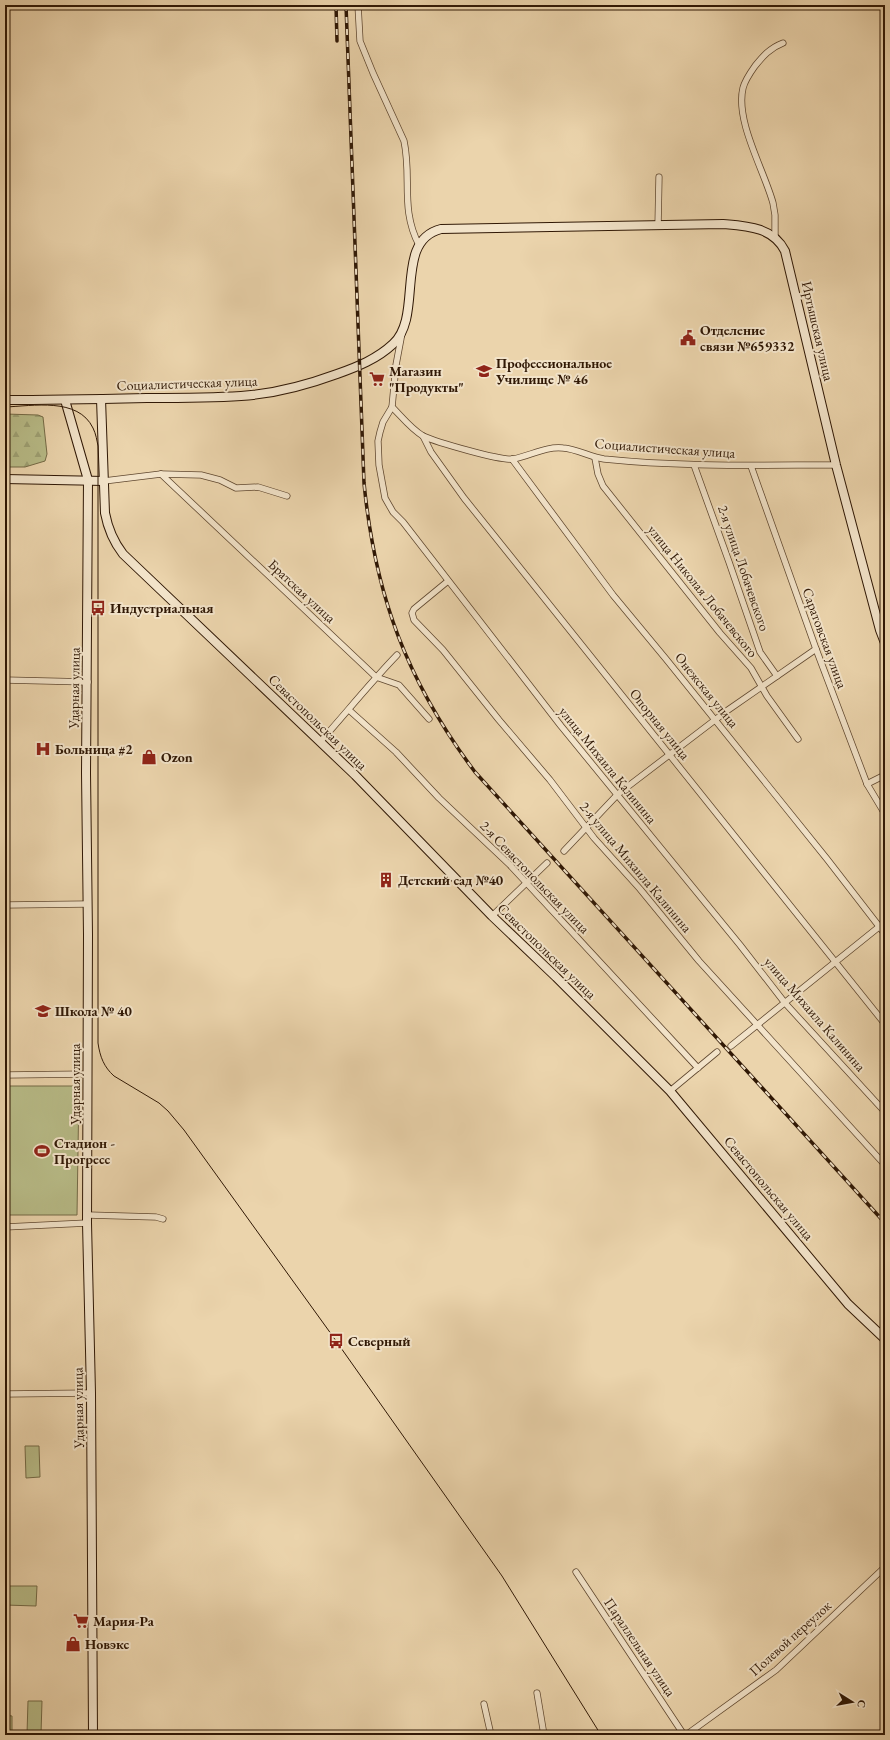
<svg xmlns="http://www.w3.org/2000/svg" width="890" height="1740" viewBox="0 0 890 1740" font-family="'EB Garamond',serif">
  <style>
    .grass { fill: #b8bc88; stroke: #746a46 }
    .forest { fill: url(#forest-firs); stroke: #746a46 }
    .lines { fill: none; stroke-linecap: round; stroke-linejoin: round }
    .street-casing { stroke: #5f472f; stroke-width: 7 }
    .secondary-casing { stroke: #301805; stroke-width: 10 }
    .street { stroke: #f2e3c9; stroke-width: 5.5 }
    .secondary { stroke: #f2e3c9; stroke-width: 8 }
    .tram { stroke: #301805; stroke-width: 1 }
    .rail-casing { stroke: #301805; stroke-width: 3.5 }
    .rail { stroke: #f2e3c9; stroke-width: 2; stroke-dasharray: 6; stroke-linecap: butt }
    .labels { text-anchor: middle; stroke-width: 4; stroke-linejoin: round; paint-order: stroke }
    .poi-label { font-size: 14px; font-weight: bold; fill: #301805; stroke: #f2e3c9; text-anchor: start }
    .street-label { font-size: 14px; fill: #301805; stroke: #f2e3c9 }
  </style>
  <defs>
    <pattern id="forest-firs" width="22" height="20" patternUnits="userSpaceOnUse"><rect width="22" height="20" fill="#b8bc88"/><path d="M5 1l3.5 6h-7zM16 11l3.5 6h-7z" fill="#9ea174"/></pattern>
  </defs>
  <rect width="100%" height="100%" fill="#ebd4ac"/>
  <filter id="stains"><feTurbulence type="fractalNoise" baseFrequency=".005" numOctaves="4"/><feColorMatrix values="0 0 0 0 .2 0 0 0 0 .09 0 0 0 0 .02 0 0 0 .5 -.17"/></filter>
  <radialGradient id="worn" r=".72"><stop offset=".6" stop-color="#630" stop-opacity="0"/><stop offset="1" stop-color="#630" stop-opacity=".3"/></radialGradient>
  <g class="grass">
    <polygon points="5,1086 79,1086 77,1215 5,1215"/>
    <polygon points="25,1446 39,1446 40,1477 26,1478"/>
    <polygon points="6,1586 37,1586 36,1606 5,1605"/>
    <polygon points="28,1701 42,1701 41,1734 27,1734"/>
    <polygon points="5,1715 12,1716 12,1735 5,1735"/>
  </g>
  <polygon class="forest" points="5,414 38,415 43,417 47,454 45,461 25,467 5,467"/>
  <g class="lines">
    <defs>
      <g id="street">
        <path d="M358,5l2,36 13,32 31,68c8,37 -4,68 15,104"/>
        <polyline points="658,226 659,177"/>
        <path d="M775,236v-21l-2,-12c-9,-33 -38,-82 -30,-115 2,-8 7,-15 12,-22 8,-10 15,-18 28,-23"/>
        <path d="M402,333l-6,32 -4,42c10,10 19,22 31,29 13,6 78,25 90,23 17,-3 33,-13 50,-11 14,1 27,9 41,11 77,8 155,6 232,6"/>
        <polyline points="392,407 383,422 380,432 378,441 379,465 385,498 393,512 403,522 561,726 740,945 785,1003 885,1112"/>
        <polyline points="423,436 431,452 464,498 885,1024"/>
        <polyline points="595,458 598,474 603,486 720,633 751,668 767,696 798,739"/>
        <polyline points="512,459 613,595 666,659 827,859 885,934"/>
        <polyline points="694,465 729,562 760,652 777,676"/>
        <polyline points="751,466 816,649 867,784 885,814"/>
        <polyline points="161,474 376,677 399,685 429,719"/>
        <polyline points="104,481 161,474 201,475 220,480 236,488 258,487 287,496"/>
        <polyline points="448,581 414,609 412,613 414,620 443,650 499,720 550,780 594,838 640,889 699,961 885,1165"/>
        <polyline points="5,680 88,682"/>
        <polyline points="349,710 396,752 439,798 510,865 698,1068"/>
        <path d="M320,742c26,-29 50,-59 77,-87"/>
        <polyline points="867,784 885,775"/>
        <polyline points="564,851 618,794 728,710 816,649"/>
        <polyline points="5,905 88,904"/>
        <polyline points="492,916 547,863"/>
        <polyline points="731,1046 885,922"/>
        <polyline points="5,1075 88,1074"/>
        <polyline points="670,1091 717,1052"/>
        <polyline points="88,1215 156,1217 163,1219"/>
        <polyline points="5,1227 87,1223"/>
        <polyline points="5,1394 91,1393"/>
        <polyline points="576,1572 684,1735"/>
        <polyline points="537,1693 544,1735"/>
        <polyline points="484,1704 491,1735"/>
        <polyline points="686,1735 776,1670 885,1567"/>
      </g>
      <g id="secondary">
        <path d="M101,399l4,114c3,16 8,28 18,41l232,221 137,141 64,61 114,114 178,213 37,35"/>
        <path d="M5,400c47,0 95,-1 142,-2 31,0 63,0 94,-2 32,-2 66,-11 96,-22 20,-7 40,-15 56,-30 31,-28 0,-103 48,-115l282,-5c24,2 50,3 62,27l51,214 44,165 5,13"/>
        <polyline points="65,400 88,480 86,773 88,935 87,1223 91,1393 93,1735"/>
        <polyline points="5,479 104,481"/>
      </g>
    </defs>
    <use href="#street" class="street-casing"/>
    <use href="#secondary" class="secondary-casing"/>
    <use href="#street" class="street"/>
    <use href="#secondary" class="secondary"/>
    <path class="tram" d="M5,407c28,-1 73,-10 88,21 3,6 4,13 5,18v597c2,14 6,24 16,33l45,27 9,8 16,19 145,201 173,245 99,159"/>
    <defs>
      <g id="rail">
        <polyline points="336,5 337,41"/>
        <path d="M346,5l18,478c11,113 43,198 111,289l410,451"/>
      </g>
    </defs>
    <use href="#rail" class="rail-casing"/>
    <use href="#rail" class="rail"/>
  </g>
  <defs>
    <symbol id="civic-bare" viewBox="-9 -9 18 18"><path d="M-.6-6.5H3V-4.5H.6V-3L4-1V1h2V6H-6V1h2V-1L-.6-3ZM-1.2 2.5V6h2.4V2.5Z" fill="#8f2418" stroke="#f2e3c9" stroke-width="2.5" paint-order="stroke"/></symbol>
    <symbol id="university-bare" viewBox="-9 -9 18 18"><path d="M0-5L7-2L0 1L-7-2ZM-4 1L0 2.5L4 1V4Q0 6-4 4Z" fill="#8f2418" stroke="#f2e3c9" stroke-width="2.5" paint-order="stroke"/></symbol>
    <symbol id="supermarket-bare" viewBox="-9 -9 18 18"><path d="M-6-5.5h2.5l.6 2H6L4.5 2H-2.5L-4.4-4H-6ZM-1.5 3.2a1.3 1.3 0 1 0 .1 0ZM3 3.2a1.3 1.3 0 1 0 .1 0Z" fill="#8f2418" stroke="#f2e3c9" stroke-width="2.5" paint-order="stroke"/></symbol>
    <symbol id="bus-bare" viewBox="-9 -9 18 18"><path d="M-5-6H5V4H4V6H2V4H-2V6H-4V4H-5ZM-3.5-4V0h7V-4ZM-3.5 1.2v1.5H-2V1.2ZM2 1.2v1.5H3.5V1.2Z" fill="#8f2418" stroke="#f2e3c9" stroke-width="2.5" paint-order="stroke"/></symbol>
    <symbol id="hospital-bare" viewBox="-9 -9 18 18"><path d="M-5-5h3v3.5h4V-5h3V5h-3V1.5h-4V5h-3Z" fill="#8f2418" stroke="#f2e3c9" stroke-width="2.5" paint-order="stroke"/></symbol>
    <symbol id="shop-bare" viewBox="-9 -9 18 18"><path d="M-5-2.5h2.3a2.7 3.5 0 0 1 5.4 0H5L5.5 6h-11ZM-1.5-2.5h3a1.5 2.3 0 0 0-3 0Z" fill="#8f2418" stroke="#f2e3c9" stroke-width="2.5" paint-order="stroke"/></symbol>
    <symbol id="building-bare" viewBox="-9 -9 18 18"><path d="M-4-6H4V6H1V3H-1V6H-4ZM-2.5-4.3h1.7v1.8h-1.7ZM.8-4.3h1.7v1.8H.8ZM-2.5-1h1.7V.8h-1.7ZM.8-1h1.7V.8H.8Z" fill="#8f2418" stroke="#f2e3c9" stroke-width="2.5" paint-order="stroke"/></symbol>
    <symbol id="school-bare" viewBox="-9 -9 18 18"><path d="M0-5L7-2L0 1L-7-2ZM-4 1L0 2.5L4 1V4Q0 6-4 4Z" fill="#8f2418" stroke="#f2e3c9" stroke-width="2.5" paint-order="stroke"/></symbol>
    <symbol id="stadium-bare" viewBox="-9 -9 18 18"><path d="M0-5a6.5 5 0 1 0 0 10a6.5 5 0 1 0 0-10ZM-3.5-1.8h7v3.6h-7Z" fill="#8f2418" stroke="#f2e3c9" stroke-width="2.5" paint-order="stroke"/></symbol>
  </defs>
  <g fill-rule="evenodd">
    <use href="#civic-bare" x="677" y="327" width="22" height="22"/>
    <use href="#university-bare" x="473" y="360" width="22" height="22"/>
    <use href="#supermarket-bare" x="366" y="368" width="22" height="22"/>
    <use href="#bus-bare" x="87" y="597" width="22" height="22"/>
    <use href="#hospital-bare" x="32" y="738" width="22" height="22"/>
    <use href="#shop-bare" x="138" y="746" width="22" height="22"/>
    <use href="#building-bare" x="375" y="869" width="22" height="22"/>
    <use href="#school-bare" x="32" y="1000" width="22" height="22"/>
    <use href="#stadium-bare" x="31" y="1140" width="22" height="22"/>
    <use href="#bus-bare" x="325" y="1330" width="22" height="22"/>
    <use href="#supermarket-bare" x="70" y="1610" width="22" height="22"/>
    <use href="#shop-bare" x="62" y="1633" width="22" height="22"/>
  </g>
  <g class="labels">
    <g class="poi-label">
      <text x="700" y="335">Отделение<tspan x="700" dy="16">связи №659332</tspan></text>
      <text x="496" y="368">Профессиональное<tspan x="496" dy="16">Училище № 46</tspan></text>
      <text x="389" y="376">Магазин<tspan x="389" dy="16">"Продукты"</tspan></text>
      <text x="110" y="613">Индустриальная</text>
      <text x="55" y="754">Больница #2</text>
      <text x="161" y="762">Ozon</text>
      <text x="398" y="885">Детский сад №40</text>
      <text x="55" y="1016">Школа № 40</text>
      <text x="54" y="1148">Стадион -<tspan x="54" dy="16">Прогресс</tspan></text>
      <text x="348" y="1346">Северный</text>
      <text x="93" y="1626">Мария-Ра</text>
      <text x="85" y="1649">Новэкс</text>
    </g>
    <g class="street-label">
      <text transform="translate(818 331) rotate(77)" y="5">Иртышская улица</text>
      <text transform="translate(187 383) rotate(-2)" y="5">Социалистическая улица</text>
      <text transform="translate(665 448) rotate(4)" y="5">Социалистическая улица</text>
      <text transform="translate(744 568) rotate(71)" y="5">2-я улица Лобачевского</text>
      <text transform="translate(302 591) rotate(43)" y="5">Братская улица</text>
      <text transform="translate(703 591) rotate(51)" y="5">улица Николая Лобачевского</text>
      <text transform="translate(825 638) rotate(70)" y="5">Саратовская улица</text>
      <text transform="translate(74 688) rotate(-89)" y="5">Ударная улица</text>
      <text transform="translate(707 690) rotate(51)" y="5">Онежская улица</text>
      <text transform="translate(318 722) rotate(44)" y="5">Севастопольская улица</text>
      <text transform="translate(660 724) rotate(51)" y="5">Опорная улица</text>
      <text transform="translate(608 765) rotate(51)" y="5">улица Михаила Калинина</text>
      <text transform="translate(636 867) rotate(50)" y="5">2-я улица Михаила Калинина</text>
      <text transform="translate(535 877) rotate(46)" y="5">2-я Севастопольская улица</text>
      <text transform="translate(547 951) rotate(44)" y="5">Севастопольская улица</text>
      <text transform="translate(815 1014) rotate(49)" y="5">улица Михаила Калинина</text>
      <text transform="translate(75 1084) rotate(-90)" y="5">Ударная улица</text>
      <text transform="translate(769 1188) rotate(50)" y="5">Севастопольская улица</text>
      <text transform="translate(78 1408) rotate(-91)" y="5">Ударная улица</text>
      <text transform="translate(790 1638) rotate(-42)" y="5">Полевой переулок</text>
      <text transform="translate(640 1647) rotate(56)" y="5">Параллельная улица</text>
    </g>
  </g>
  <rect width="890" height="1740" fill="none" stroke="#ebd4ac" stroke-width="20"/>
  <rect x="6" y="6" width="878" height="1728" fill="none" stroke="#301805" stroke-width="2"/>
  <rect x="10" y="10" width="870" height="1720" fill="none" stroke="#301805"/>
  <g transform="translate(852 1702) rotate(101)" stroke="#f2e3c9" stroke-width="3" paint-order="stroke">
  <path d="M0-3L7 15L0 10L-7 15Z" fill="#301805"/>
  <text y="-6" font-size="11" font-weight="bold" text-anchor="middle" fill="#301805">С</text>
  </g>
  <rect width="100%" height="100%" filter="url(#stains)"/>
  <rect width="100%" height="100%" fill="url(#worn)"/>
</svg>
